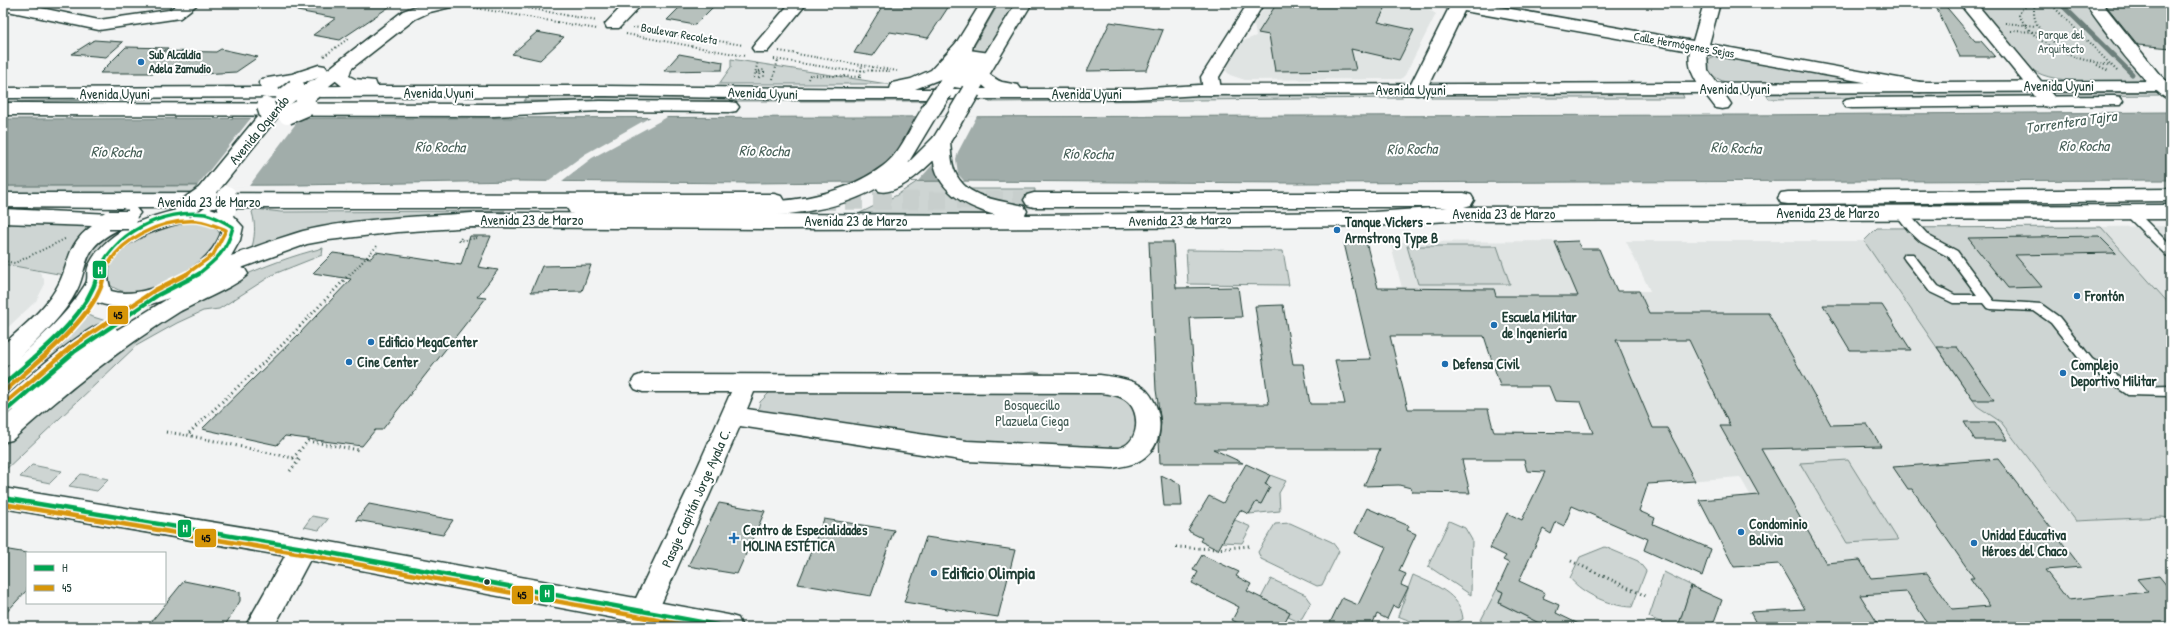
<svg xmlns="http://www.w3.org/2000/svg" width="2174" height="630" viewBox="0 0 2174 630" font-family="'Patrick Hand',sans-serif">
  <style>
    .built { fill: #e0e4e3 }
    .green { fill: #ced5d3; stroke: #768984 }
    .water { fill: #a1adaa; stroke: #6d807b }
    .pier { fill: #f2f3f3 }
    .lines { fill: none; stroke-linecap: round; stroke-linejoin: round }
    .stream { stroke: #6d807b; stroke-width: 5 }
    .building { fill: #b7c1bd; stroke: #1f3d34; fill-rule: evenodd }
    .primary-tunnel { stroke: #c8cfcd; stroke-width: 18; stroke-dasharray: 18 10; stroke-linecap: butt }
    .lane-casing { stroke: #1f3d34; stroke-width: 3 }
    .street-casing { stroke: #1f3d34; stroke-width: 3 }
    .secondary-casing { stroke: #1f3d34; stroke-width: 3 }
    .primary-casing { stroke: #1f3d34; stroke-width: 3 }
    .path-far1 { stroke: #1f3d34; stroke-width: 2; stroke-dasharray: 1 2.5; stroke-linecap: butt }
    .path { stroke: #1f3d34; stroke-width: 3; stroke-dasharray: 1 3.5; stroke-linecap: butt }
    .lane { fill: #fff; fill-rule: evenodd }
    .street { fill: #fff; fill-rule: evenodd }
    .secondary { fill: #fff; fill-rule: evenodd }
    .primary { fill: #fff; fill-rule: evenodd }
    .secondary-bridge-casing { stroke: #1f3d34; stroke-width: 21; stroke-linecap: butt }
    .primary-bridge-casing { stroke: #1f3d34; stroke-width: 21; stroke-linecap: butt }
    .secondary-bridge { stroke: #fff; stroke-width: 18 }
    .primary-bridge { stroke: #fff; stroke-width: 18 }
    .bus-1-far1-casing { stroke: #fff; stroke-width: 6 }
    .bus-1-casing { stroke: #fff; stroke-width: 8 }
    .bus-2-far1-casing { stroke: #fff; stroke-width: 6 }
    .bus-2-casing { stroke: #fff; stroke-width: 8 }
    .bus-1-far1 { stroke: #00a651; stroke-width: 3.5 }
    .bus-1 { stroke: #00a651; stroke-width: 4.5 }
    .bus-2-far1 { stroke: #d79608; stroke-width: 3.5 }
    .bus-2 { stroke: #d79608; stroke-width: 4.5 }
    .poi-dot { fill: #1f6fb2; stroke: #fff; stroke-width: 1.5 }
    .bus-dot { fill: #1f3d34; stroke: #fff; stroke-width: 1.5 }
    .labels { text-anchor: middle; stroke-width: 4; stroke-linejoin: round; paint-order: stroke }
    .far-street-label { font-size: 12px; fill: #1f3d34; stroke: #fff }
    .far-park-label { font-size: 12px; fill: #425b54; stroke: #fff }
    .far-poi-label { font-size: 12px; font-weight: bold; fill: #1f3d34; stroke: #fff; text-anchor: start }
    .street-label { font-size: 14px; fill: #1f3d34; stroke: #fff }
    .poi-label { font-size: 14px; font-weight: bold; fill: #1f3d34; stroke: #fff; text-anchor: start }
    .park-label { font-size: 14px; fill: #425b54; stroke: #fff }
    .water-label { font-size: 15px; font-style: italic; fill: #465f57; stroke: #fff }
    .near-poi-label { font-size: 17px; font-weight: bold; fill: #1f3d34; stroke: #fff; text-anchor: start }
    .line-badge { stroke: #fff; stroke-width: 1.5 }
    .badge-label { font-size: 11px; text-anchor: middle; font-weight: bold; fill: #fff }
    .pale-badge-label { font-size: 11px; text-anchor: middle; font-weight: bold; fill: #111 }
  </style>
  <rect width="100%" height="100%" fill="#f2f3f3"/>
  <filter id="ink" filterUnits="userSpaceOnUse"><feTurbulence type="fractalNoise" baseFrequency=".025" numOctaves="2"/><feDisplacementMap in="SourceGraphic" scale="8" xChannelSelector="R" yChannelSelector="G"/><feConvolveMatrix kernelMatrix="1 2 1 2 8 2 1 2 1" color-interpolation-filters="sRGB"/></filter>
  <g filter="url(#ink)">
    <g class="built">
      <polygon points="1267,3 1405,3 1425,7 1436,14 1405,75 1401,79 1245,80 1230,75 1226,71 1227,67 1243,41 1256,36 1254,24"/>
      <polygon points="2171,226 2171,306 2101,227"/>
      <polygon points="1578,241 1600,291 1650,291 1626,241 1864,241 1977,406 2001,422 2076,521 2162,517 2168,518 2171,521 2171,627 1815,627 1790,565 1740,477 1660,483 1617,428 1560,386 1500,386 1484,336 1402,288 1390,242"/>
      <polygon points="3,264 30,268 39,271 44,279 44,286 36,301 3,332"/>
    </g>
    <g class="green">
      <polygon points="999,3 1015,3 984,57 969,55"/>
      <path d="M1976,3h110l60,75 -4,2c-28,0 -87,6 -109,-10z"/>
      <path d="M1719,56l139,23 2,3 -129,2c-12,-4 -20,-7 -25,-19l4,-6z"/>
      <polygon points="731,59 881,83 889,84 719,84 731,67"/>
      <polygon points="2026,91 2030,96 1769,99 1766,94"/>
      <polygon points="2156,92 2159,95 2054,96 2051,93"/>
      <polygon points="1682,93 1684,98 1432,98 1430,94"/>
      <polygon points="1401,94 1402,98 989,102 989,99 1152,98 1209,95"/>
      <polygon points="527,97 924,99 924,101 524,101"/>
      <polygon points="3,98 148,99 3,102"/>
      <path d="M918,181h23c19,22 35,26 63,33l-144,-1 37,-18z"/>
      <polygon points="3,186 197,186 189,195 3,193"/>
      <path d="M969,189h66l-1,18c-20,0 -50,-5 -65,-18z"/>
      <path d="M255,209l26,3 224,-1 -137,9 -24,4 -93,27c4,-14 5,-25 1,-39z"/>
      <path d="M191,221l23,4 6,9c-9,32 -82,77 -111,50 -8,-39 54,-58 82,-63z"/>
      <path d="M3,222l97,3c-22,17 -29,24 -36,50l-61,-11z"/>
      <polygon points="116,226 135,226 100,252 86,267 92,245"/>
      <polygon points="2101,227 2171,306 2171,521 2168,518 2162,517 2076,521 2001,422 1977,406 1864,241 1877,228"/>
      <polygon points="1407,246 1497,246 1510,284 1418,284"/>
      <path d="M323,248l-1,7 -48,19 -55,35 -16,2 -26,12 -41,23 -133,126v-25c89,-85 199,-169 320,-199z"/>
      <polygon points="1186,250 1283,251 1289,285 1188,284"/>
      <polygon points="87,315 106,321 48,364 3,404 3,397"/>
      <polygon points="1034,372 1125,393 1143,413 1128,452 966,454 765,413 758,410 760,402 773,389 1015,375"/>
      <polygon points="1848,460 1898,540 1847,543 1800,463"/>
      <polygon points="32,465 62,471 50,483 20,477"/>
      <polygon points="81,474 109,479 97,491 69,486"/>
      <polygon points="1270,475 1286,481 1279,493 1280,511 1249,514 1256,502 1261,504 1270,487 1265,484"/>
      <polygon points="312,516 328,519 319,530 304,527"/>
      <polygon points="1235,520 1251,527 1242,543 1222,542"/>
      <polygon points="1449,521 1465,528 1472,540 1471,595 1428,566"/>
      <polygon points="1290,523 1332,542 1339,551 1322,585 1317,586 1261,559 1258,552 1275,524"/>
      <path d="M1605,547l33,14 8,10 -14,36c-19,0 -50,-13 -62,-29l10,-21z"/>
      <polygon points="1664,572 1706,593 1690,590 1678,627 1671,627 1649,617"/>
      <path d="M1413,575c20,9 48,19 50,44 -18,11 -45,6 -65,-3z"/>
      <polygon points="1271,579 1306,595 1311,602 1302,618 1297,621 1288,617 1290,612 1261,598"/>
      <polygon points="1497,589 1503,592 1499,603 1547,627 1490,627 1480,622"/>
    </g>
    <polygon class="water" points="2171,112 2171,180 1300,183 951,181 751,183 516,181 297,185 3,186 3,119 1744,115"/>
    <g class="pier">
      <polygon points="654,115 671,115 592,158 558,184 544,184 585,154"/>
      <polygon points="977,116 958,152 956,159 958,174 964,181 941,181 937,173 936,161 918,181 881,182 868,176 890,159 898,149 917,117"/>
      <polygon points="251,118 300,118 249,186 197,186"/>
    </g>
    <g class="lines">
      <polyline class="stream" points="2060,3 2132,74"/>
    </g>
    <g class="building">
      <polygon points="298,3 395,3 340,40 313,35 336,18 297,11"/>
      <polygon points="684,3 717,3 695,25 667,20"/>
      <polygon points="884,3 951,3 928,38 890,32 873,56 854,53"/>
      <polygon points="1277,3 1388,3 1378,22 1414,30 1399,60 1351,49 1356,70 1275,71 1269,35 1258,33"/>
      <polygon points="1934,3 1943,3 1975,41 1981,41 1995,57 1960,57"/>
      <polygon points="2104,3 2171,3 2171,48 2138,45"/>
      <polygon points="1110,22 1163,30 1147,70 1087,71"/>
      <polygon points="537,32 564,37 540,60 512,54"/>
      <polygon points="94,40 123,42 106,57 72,54"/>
      <polygon points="126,47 168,48 164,51 216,52 221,49 258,57 236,72 202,74 161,66 154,73 100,73"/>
      <polygon points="679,54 723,62 722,70 664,71"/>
      <polygon points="470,236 491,236 478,267 498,270 477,297 486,298 382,430 375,430 362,446 285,436 277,445 202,429 299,334 351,279 313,273 333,253 371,258 376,252 461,265"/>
      <polygon points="2099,236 2116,253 2015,255 2042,287 2008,288 1968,238"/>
      <path d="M1578,241l3,8h18l18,42h22l10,22h119l63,112 36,-1 14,22 -120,3 65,114 34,-3 11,18 56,-5 25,36 38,-3 -20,-28h4l-62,-89h-4l-15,-22 105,-8 83,108 -36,3 23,30 80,-8 -11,-13 22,-3 12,15v36h-241l-23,-35 -47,3 20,32h-122l-8,-15 55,-3 -26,-45 -45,3 -35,-67 60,-5 -39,-69h10l-41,-86h-73l37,88h14l28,53 -47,3 -9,27 16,7 -2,6 58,25 -9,27 -58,-26 4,-11 -76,-33 -8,20 -8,-4 -5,12 -8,-5 -24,52 26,12 -2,5 16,7 -3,8 29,14h-38l-48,-24 4,-11 -6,-3 12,-26 -6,-3 3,-4 -16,-8 17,-35 15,7 23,-48 -18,-1 -3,-11h-62l8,33 -58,-1 -1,-4 -12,-3 -35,1 16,-37h-167l30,14h-83l-1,-24 2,-16 -5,-33 -7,-148h24l3,46 62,-1 4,30 -52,1 6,86h73l-14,-98 28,-1 10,59h10l7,40h35l-10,-44 36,-1 -27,-116 22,-1 12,46 116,1 2,7h82l-23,-54zM1390,336h94l16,50h49l6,15 26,1 12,31 -99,-1 -6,-23h-80z"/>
      <polygon points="591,265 582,291 531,292 542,266"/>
      <polygon points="1823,305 1882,305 1911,350 1850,350"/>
      <polygon points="1937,347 1957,347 1994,400 1973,400"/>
      <polygon points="1964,422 1995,422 2007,440 1975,440"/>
      <polygon points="1246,464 1270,475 1265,484 1270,487 1261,504 1256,502 1249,514 1240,510 1218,550 1200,541 1202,538 1188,531 1209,496 1223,503"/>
      <polygon points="1161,475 1180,484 1182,506 1164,506"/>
      <polygon points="719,503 765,511 737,574 688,566"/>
      <polygon points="369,504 453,520 443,535 356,520"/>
      <polygon points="1367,508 1409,526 1407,530 1416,534 1399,571 1406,574 1401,585 1408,588 1398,608 1393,606 1387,619 1377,614 1371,627 1328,627 1342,598 1358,605 1386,547 1355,533"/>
      <polygon points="824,519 894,530 871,596 798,584"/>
      <polygon points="926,537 1015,550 998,617 904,602"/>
      <polygon points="3,549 27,553 27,590 3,616"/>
      <polygon points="1202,555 1239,572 1236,576 1251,584 1247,591 1290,612 1282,627 1246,627 1232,620 1239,607 1192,583 1198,572 1193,570"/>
      <polygon points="184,581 240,592 240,601 224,627 147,627"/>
      <polygon points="1691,586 1722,600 1712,627 1678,627"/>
    </g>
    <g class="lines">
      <polyline class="primary-tunnel" points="817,201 1034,200"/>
      <defs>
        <g id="lane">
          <polygon points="1901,209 1905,210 1929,236 1957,251 1994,301 2041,304 2059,317 2092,359 2135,387 2171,386 2171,396 2128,395 2084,365 2051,323 2034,311 1991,309 1987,308 1983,303 1953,303 1930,292 1905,260 1903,257 1905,254 1913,254 1938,286 1955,295 1977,295 1949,257 1921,242 1909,231 1895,213"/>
          <polygon points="2131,209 2135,210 2171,246 2171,257 2167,256 2127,216 2125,213 2127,210"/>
        </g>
        <g id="street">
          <polygon points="3,3 17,3 99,20 169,10 180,3 199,3 180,18 99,30 3,10"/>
          <polygon points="625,3 643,3 619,28 607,28 605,24"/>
          <polygon points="790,3 807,3 767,52 755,52 752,48 755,44"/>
          <polygon points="1248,3 1264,3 1219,77 1221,90 1218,94 1212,95 1206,94 1203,90 1201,77"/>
          <path d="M1441,3h36l216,38 11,-38h16l-11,41 211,38 6,1 3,4 -3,4 -6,1 -213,-38 1,16 23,34 -3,4 -6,1 -6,-1c-13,-18 -30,-33 -26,-57l-226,-40 -38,79 -3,4 -6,1 -6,-1 -3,-4 41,-82 -6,-2z"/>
          <polygon points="1959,3 1976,3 2055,98 2058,102 2055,106 2049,107 2043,106"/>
          <path d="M2085,3h17l57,71 12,11v15c-19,-4 -73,-78 -86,-97z"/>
          <polygon points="969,50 990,53 993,57 972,88 966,89 948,86 945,82 960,55 963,51"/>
          <path d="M643,374l457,1c14,2 33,4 44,13 19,17 22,53 1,69 -10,8 -21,9 -32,11l-146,-7 -227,-35 -86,194 -10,3 -10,-3 -4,-9 57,-120 44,-99h-88l-8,-3 -4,-6 4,-6zM754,392l346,1c9,1 20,2 27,8 13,10 13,39 -5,46 -2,1 -6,1 -9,1l-146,-7 -220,-32z"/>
          <polygon points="303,537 312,540 316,548 274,627 245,627 294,540"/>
        </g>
        <g id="secondary">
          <polygon points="425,3 457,3 455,6 430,12 415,19 320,93 314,94 308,93 305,89 308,85 403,11"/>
          <polygon points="981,3 997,3 973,45 971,55 952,91 949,95 943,96 937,95 934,91 953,55 955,45"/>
          <polygon points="1016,3 1032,3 977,95 971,96 965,95 962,91"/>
          <path d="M929,107l7,2 2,4 -30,50 26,-26 17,-28 7,-2 7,2 2,4c-6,10 -12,22 -19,32 -13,15 -49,52 -69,46l-2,-3c-59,33 -132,29 -197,27 -34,0 -69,0 -103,0l-7,-2 -3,-5 3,-5 7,-2c34,0 69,0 103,1 68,1 145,7 203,-36 19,-14 26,-38 39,-57z"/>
          <polygon points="269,109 276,111 278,115 276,119 211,200 204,201 197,200 194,195 197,190 262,111"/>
          <polygon points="3,488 303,537 728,615 738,618 742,627 662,627 303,559 3,508"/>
        </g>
        <g id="primary">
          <path d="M964,40l6,1 3,4 -30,33 -28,11h72l-15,-13 3,-4c13,-3 16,6 27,10 5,1 11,2 16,3l3,4h113l65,-4 972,-4v10l-972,4 -65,4h-332l-196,-3 -603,2v-10l259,-1 -3,-4 3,-4 30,-5 27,-9 6,1 3,4c-7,11 -36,15 -49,17l63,-1 -11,-9 6,-15 6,-1 6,1 3,4 -3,10 6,3 20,2 2,5h229l284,3 2,-6 19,-4 20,-9 27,-29z"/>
          <polygon points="2114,96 2120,97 2123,101 2120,105 1852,108 1846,107 1843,103 1846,99 1852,98"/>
          <polygon points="600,101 730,102 736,103 739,107 736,111 730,112 600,111 494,116 3,115 3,103 494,104"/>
          <path d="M941,135l7,2 2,4c1,10 1,22 5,31 11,27 45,28 69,34l3,5 -2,4 349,-3 74,-5 723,-2v14l-723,2 -74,5 -260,2 -343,1 -299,-2 -74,5 -69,8 -22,4 -66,24 4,1 3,5c-7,10 -55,30 -69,38 -60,37 -115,81 -167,128l-9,2v-23l10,-9 -6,-2 -4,-6 4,-6c17,-15 79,-71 98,-73 3,0 6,1 9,2l3,5 52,-32c-26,10 -47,13 -73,4l-34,41 -51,48 -8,3v-23l6,-6 -6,2v-22c18,-17 40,-34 53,-56 14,-23 9,-44 36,-63l-89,-3v-14l109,5 13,-6 -122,-1v-14l771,1 7,2 3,5 -3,5 -7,2h-564l23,8 10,11 -3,13 -9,16c24,-9 48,-18 72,-25 54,-13 113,-14 169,-18l523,2c-31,-9 -60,-25 -62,-60 -1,-7 -2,-13 1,-18zM136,208h49c-37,8 -78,21 -96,57 -3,6 -1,10 -2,15 0,3 -4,8 -6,11 -16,25 -39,45 -60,65 20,-20 43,-40 56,-66 7,-13 7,-31 17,-43 12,-15 38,-21 46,-34zM199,220l11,2 12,7c-7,36 -75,73 -111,62 -2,-7 -4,-14 -3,-21 7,-31 65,-47 91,-50z"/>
          <polygon points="2171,189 2171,201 1788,204 1781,203 1778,198 1781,193 1788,192"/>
          <polygon points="1034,193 1464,193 1471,195 1474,200 1471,205 1464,207 1034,207 1027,205 1024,200 1027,195"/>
        </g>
      </defs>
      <use href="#lane" class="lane-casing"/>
      <use href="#street" class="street-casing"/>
      <use href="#secondary" class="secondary-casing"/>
      <use href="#primary" class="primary-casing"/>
      <g class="path-far1">
        <polyline points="501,3 597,21"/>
        <path d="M2031,3l-10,7 -2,5c17,33 57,45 92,50"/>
        <path d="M2035,3c-6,26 16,38 36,50"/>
        <polyline points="2050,3 2118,72"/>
        <polyline points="464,6 597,29"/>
        <polyline points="2005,23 2036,26"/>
        <polyline points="633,27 743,45"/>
        <polyline points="2011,31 2040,32"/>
        <polyline points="626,34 745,56"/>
        <polyline points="779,51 897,71"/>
        <polyline points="324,56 349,38"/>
        <polyline points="774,59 844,70 890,71"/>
        <polyline points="2097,65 2109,71"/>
        <polyline points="759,71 764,70 764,78"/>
        <polyline points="756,73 761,72 759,78"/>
        <polyline points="754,78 758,61"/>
        <polyline points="860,78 862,65"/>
        <polyline points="773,79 778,60"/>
        <polyline points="808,79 810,75 860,77"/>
        <polyline points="461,238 459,241 477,238"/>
        <polyline points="3,261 15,263 67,238"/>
        <polyline points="350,275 378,245"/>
      </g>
      <g class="path">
        <polyline points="350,274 283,344 187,435 293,458 308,441 359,450"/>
        <polyline points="166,432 187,435"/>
        <polyline points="290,471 300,459 293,458"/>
        <polyline points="1176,547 1216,549 1249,546"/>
        <polyline points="1571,561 1648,597"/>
      </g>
      <use href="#lane" class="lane"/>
      <use href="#street" class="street"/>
      <use href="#secondary" class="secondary"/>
      <use href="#primary" class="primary"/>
      <defs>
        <g id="secondary-bridge">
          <polyline points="285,97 296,88"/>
          <polyline points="304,97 314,89"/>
          <polyline points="929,113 943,91"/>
          <polyline points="958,113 971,91"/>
          <polyline points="227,195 227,209"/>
          <polyline points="184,209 204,195"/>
        </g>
        <g id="primary-bridge">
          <polyline points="266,106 269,115"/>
          <polyline points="287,115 308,106"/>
          <polyline points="109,220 128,220"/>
        </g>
      </defs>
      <use href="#secondary-bridge" class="secondary-bridge-casing"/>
      <use href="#primary-bridge" class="primary-bridge-casing"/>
      <use href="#secondary-bridge" class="secondary-bridge"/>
      <use href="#primary-bridge" class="primary-bridge"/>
      <defs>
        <path id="bus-1-far1" d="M98,275c12,-41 67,-67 107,-61 10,2 19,8 28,13 -6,24 -17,33 -36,48"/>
        <g id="bus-1">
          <path d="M3,385c35,-32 82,-64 95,-111"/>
          <polyline points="3,413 74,352 158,295 199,274"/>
          <polyline points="3,498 303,548 728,627"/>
        </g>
        <path id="bus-2-far1" d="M104,275c11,-36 58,-56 93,-54 10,1 19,5 29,9l-13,25 -28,20"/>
        <g id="bus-2">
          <path d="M7,389c27,-24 78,-65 92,-98 3,-5 4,-11 5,-17"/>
          <polyline points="3,405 71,347 155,290 187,274"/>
          <polyline points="3,504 302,554 695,627"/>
        </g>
      </defs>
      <use href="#bus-1-far1" class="bus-1-far1-casing"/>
      <use href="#bus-1" class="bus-1-casing"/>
      <use href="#bus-2-far1" class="bus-2-far1-casing"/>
      <use href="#bus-2" class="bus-2-casing"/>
      <use href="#bus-1-far1" class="bus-1-far1"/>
      <use href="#bus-1" class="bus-1"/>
      <use href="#bus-2-far1" class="bus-2-far1"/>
      <use href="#bus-2" class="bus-2"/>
    </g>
  </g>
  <g class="poi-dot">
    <circle cx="141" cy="62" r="4"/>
    <circle cx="1337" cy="230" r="4"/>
    <circle cx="2077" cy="296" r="4"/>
    <circle cx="1494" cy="325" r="4"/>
    <circle cx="371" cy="342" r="4"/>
    <circle cx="349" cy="362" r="4"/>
    <circle cx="1445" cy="364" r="4"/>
    <circle cx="2063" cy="373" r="4"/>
    <circle cx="1741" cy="532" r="4"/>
    <path d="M732 532h4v4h4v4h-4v4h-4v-4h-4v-4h4z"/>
    <circle cx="1974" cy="543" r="4"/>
    <circle cx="934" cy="573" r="4"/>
  </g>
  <circle class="bus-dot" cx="487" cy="582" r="3.5"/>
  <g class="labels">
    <g class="far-street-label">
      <text transform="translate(679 34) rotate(10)" y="4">Boulevar Recoleta</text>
      <text transform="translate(1684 45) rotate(10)" y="4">Calle Hermógenes Sejas</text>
    </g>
    <g class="far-park-label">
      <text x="2061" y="39">Parque del<tspan x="2061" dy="14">Arquitecto</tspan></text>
    </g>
    <g class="far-poi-label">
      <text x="149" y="59">Sub Alcaldía<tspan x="149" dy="14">Adela Zamudio</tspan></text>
    </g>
    <g class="street-label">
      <text x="2059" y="91">Avenida Uyuni</text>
      <text x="1735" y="94">Avenida Uyuni</text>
      <text x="1411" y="95">Avenida Uyuni</text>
      <text x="439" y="98">Avenida Uyuni</text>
      <text transform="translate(763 93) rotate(2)" y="5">Avenida Uyuni</text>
      <text x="115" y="99">Avenida Uyuni</text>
      <text x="1087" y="99">Avenida Uyuni</text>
      <text transform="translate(259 130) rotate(-50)" y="5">Avenida Oquendo</text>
      <text x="209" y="207">Avenida 23 de Marzo</text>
      <text x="1828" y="218">Avenida 23 de Marzo</text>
      <text x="1504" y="219">Avenida 23 de Marzo</text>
      <text x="532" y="225">Avenida 23 de Marzo</text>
      <text transform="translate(1180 220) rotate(-1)" y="5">Avenida 23 de Marzo</text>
      <text x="856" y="226">Avenida 23 de Marzo</text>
      <text transform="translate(696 498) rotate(-66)" y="5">Pasaje Capitán Jorge Ayala C.</text>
    </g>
    <g class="poi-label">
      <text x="1345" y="227">Tanque Vickers -<tspan x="1345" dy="16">Armstrong Type B</tspan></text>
      <text x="2085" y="301">Frontón</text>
      <text x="1502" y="322">Escuela Militar<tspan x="1502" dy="16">de Ingeniería</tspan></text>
      <text x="379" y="347">Edificio MegaCenter</text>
      <text x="357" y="367">Cine Center</text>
      <text x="1453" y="369">Defensa Civil</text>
      <text x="2071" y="370">Complejo<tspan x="2071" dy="16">Deportivo Militar</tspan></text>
      <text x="1749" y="529">Condominio<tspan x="1749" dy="16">Bolivia</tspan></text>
      <text x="743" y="535">Centro de Especialidades<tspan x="743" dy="16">MOLINA ESTÉTICA</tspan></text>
      <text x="1982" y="540">Unidad Educativa<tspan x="1982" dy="16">Héroes del Chaco</tspan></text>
    </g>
    <g class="park-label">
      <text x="1032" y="410">Bosquecillo<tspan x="1032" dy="16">Plazuela Ciega</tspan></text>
    </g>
    <g class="water-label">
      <text transform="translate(2071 122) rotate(-8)" y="5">Torrentera Tajra</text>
      <text x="2084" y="151">Río Rocha</text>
      <text transform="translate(440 147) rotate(1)" y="5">Río Rocha</text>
      <text transform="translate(1736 148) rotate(2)" y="5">Río Rocha</text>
      <text transform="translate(1412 149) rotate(-1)" y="5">Río Rocha</text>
      <text transform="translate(764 151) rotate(1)" y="5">Río Rocha</text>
      <text transform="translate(116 152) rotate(1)" y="5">Río Rocha</text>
      <text transform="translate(1088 154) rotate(1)" y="5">Río Rocha</text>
    </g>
    <g class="near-poi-label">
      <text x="942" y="579">Edificio Olimpia</text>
    </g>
  </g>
  <g class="line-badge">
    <rect x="92" y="260" width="15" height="19" rx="4" fill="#00a651"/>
    <rect x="107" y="305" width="22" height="20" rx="4" fill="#d79608"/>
    <rect x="177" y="519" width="15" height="19" rx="4" fill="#00a651"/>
    <rect x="194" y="528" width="23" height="20" rx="4" fill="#d79608"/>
    <rect x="539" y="584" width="16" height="19" rx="4" fill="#00a651"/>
    <rect x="511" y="585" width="23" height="20" rx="4" fill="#d79608"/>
  </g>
  <g class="badge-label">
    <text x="100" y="274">H</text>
    <text x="185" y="532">H</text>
    <text x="547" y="597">H</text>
  </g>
  <g class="pale-badge-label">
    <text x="118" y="319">45</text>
    <text x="206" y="542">45</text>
    <text x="522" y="599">45</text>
  </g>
  <rect width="2174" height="630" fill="none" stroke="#fff" stroke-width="16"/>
  <rect x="8" y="8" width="2158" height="614" fill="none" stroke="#1f3d34" stroke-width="1.5" filter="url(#ink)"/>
  <rect x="26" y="552" width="140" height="52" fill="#ffffff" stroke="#a5b1ae"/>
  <rect x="34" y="565" width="20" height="6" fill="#00a651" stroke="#a5b1ae"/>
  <text x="62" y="572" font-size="12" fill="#1f3d34">H</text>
  <rect x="34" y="585" width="20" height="6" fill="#d79608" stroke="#a5b1ae"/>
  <text x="62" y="592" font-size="12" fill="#1f3d34">45</text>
</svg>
